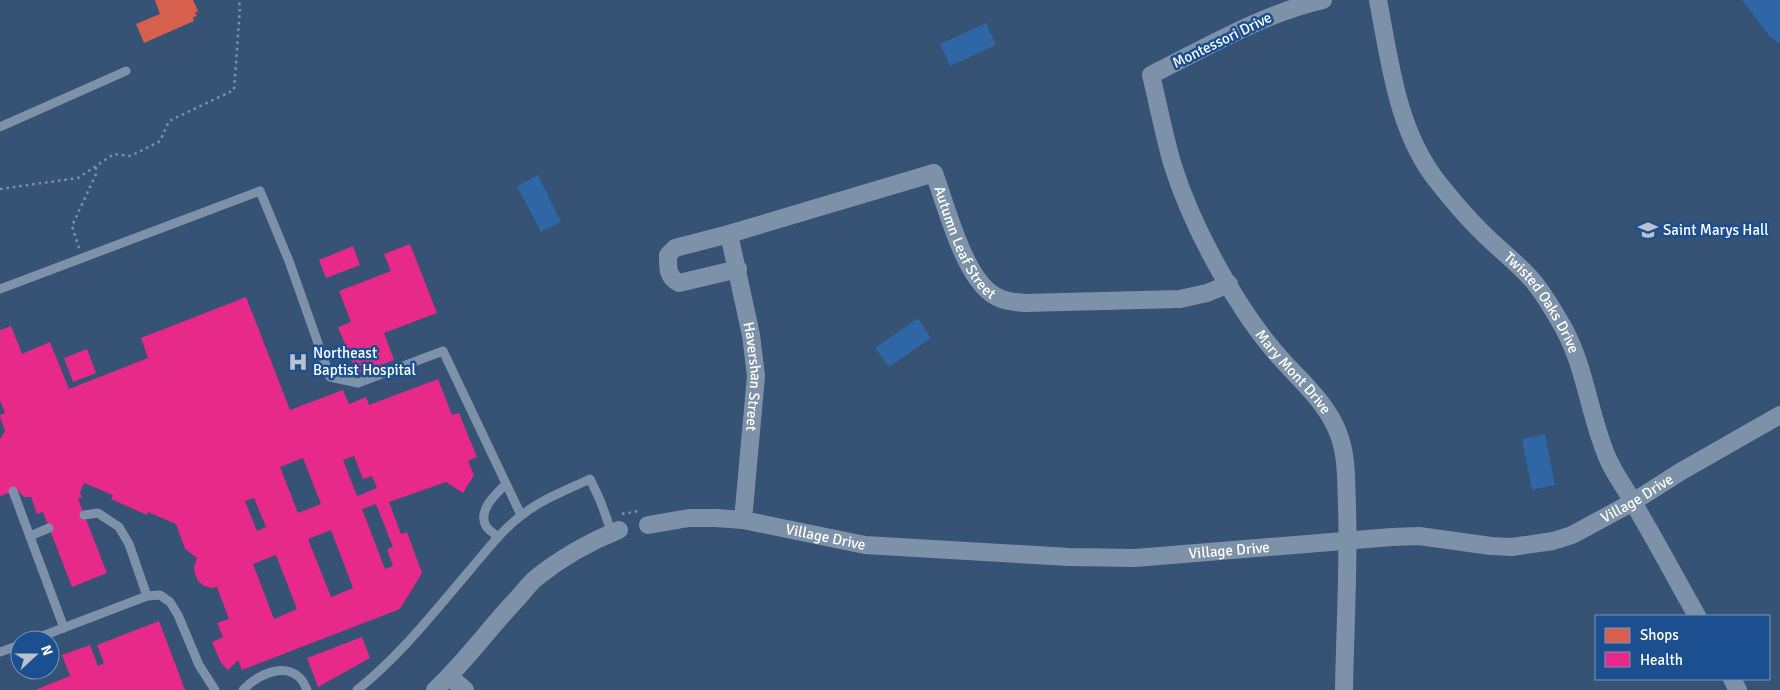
<svg xmlns="http://www.w3.org/2000/svg" width="1780" height="690" viewBox="0 0 1780 690" font-family="Signika,sans-serif">
  <style>
    .green { fill: #2f66a5 }
    .shops { fill: #d6604d }
    .health { fill: #e7298a; fill-rule: evenodd }
    .lines { fill: none; stroke-linecap: round; stroke-linejoin: round }
    .path { stroke: #7d92a8; stroke-width: 2.5; stroke-dasharray: 2.5 4; stroke-linecap: butt }
    .service { stroke: #7d92a8; stroke-width: 9 }
    .minor { stroke: #7d92a8; stroke-width: 18 }
    .labels { text-anchor: middle; stroke-width: 5; stroke-linejoin: round; paint-order: stroke }
    .street-label { font-size: 15px; fill: #fff; stroke: #1b4f8f }
    .poi-label { font-size: 15px; fill: #fff; stroke: #1b4f8f; text-anchor: start }
  </style>
  <rect width="100%" height="100%" fill="#365274"/>
  <g class="green">
    <polygon points="1742,0 1780,0 1780,44 1770,37"/>
    <polygon points="986,23 996,45 950,66 940,44"/>
    <polygon points="538,175 561,222 541,232 517,186"/>
    <polygon points="918,318 931,338 889,367 875,348"/>
    <polygon points="1545,434 1555,485 1532,490 1522,439"/>
  </g>
  <polygon class="shops" points="155,0 193,0 198,11 195,13 197,16 193,17 194,21 144,43 136,24 160,14"/>
  <g class="health">
    <polygon points="410,244 437,313 384,333 394,360 357,374 338,327 351,322 339,291 391,271 384,254"/>
    <polygon points="353,246 360,265 326,278 319,260"/>
    <path d="M246,297l44,113 53,-20 6,14 17,-7 3,8 69,-26 14,36 7,-2 18,44 -9,4 6,14 -11,18 -17,-11 -57,20 12,32 6,-2 15,41 -22,36 -158,61 -4,-10 -10,10 -7,-7 -9,-21 11,-5 -6,-14 12,-4 -12,-32 -5,1 -8,-2 -6,-5 -3,-7 -1,-7 3,-9 -12,-9 -9,-25 -28,-12 -1,3 -36,-16 2,-4 -29,-12 -4,10 2,4 -4,2 29,74 -35,14 -29,-75 -6,2 -6,-17h-7l-7,-7 -17,6v-57l5,-8 -5,-14v-2l5,-2 -5,-13v-70l11,-4 11,28 28,-12 19,47 79,-31 -7,-20zM354,456l9,23 9,-3 5,12 -20,8 -14,-36zM303,458l18,46 -23,9 -18,-46zM254,498l12,29 -9,4 -12,-30zM376,504l17,43 -6,2 6,17 -8,3 -23,-60zM331,530l22,58 -22,9 -23,-58zM276,555l21,54 -23,10 -21,-55z"/>
    <polygon points="87,349 96,373 73,382 64,358"/>
    <polygon points="159,621 185,690 35,690 70,676 62,655 90,645 98,666 104,663 97,645"/>
    <polygon points="362,637 370,658 318,687 307,658"/>
  </g>
  <g class="lines">
    <g class="path">
      <polyline points="0,189 78,178 114,154 131,156 160,141 169,121 234,90 240,8 239,0"/>
      <polyline points="79,248 72,226 96,174 96,167"/>
      <polyline points="622,514 639,511"/>
    </g>
    <g class="service">
      <polyline points="0,127 126,71"/>
      <polyline points="0,289 260,191 289,261 330,377 358,383 443,351 521,515"/>
      <polyline points="13,491 64,628"/>
      <polyline points="84,515 98,513 119,527 129,544 147,596"/>
      <polyline points="30,536 49,528"/>
      <path d="M498,537c-3,-3 -10,-7 -12,-11 -9,-16 11,-33 20,-42"/>
      <polyline points="32,640 147,596 160,595 170,602 178,615 199,665 215,690"/>
      <polyline points="0,652 20,645"/>
      <path d="M243,690c13,-14 39,-28 56,-13 4,3 6,9 8,13"/>
      <path d="M357,690c43,-34 77,-78 113,-120 16,-19 32,-40 52,-55 20,-16 45,-25 68,-36l10,21 12,33"/>
    </g>
    <g class="minor">
      <path id="s1" d="M1323,0c-61,14 -116,47 -172,75 7,29 13,59 21,88 17,54 44,105 75,152 11,16 24,33 37,47 21,23 47,46 56,76 7,21 6,45 7,67 2,62 -2,123 -3,185"/>
      <path id="s2" d="M1378,0c12,62 19,130 59,181 12,15 24,30 37,43 19,21 42,37 60,58 11,14 20,29 29,45 23,41 26,89 45,132 7,16 18,30 26,45 22,37 42,75 63,112"/>
      <path id="s3" d="M729,234l22,101 5,41 -13,144"/>
      <path id="s4" d="M738,269l-59,14c-12,-6 -11,-16 -11,-28l7,-7 54,-14 205,-61c12,32 29,101 58,121 10,7 21,8 33,9l155,-4 27,-6 22,-9"/>
      <path id="s5" d="M648,525l41,-7h27l27,2 122,25 204,12 66,1 257,-21 27,-1 72,10 21,1 41,-6 19,-6 61,-33 47,-30 100,-57"/>
      <polyline points="450,677 465,690"/>
      <polyline points="1732,679 1738,690"/>
      <path d="M435,690c29,-27 53,-60 80,-89 7,-7 13,-16 21,-23 25,-20 53,-36 83,-48"/>
    </g>
  </g>
  <defs>
    <symbol id="school-bare" viewBox="-9 -9 18 18"><path d="M0-5L7-2L0 1L-7-2ZM-4 1L0 2.5L4 1V4Q0 6-4 4Z" fill="#b9c2ce" stroke="#1b4f8f" stroke-width="2.5" paint-order="stroke"/></symbol>
    <symbol id="hospital-bare" viewBox="-9 -9 18 18"><path d="M-5-5h3v3.5h4V-5h3V5h-3V1.5h-4V5h-3Z" fill="#b9c2ce" stroke="#1b4f8f" stroke-width="2.5" paint-order="stroke"/></symbol>
  </defs>
  <g fill-rule="evenodd">
    <use href="#school-bare" x="1634" y="216" width="28" height="28"/>
    <use href="#hospital-bare" x="284" y="348" width="28" height="28"/>
  </g>
  <g class="labels">
    <g class="street-label">
      <text transform="translate(1222 40) rotate(-26)" y="5">Montessori Drive</text>
      <text dy="5" stroke="none"><textPath href="#s4" startOffset="449">Autumn Leaf Street</textPath></text>
      <text dy="5" stroke="none"><textPath href="#s2" startOffset="354">Twisted Oaks Drive</textPath></text>
      <text dy="5" stroke="none"><textPath href="#s1" startOffset="522">Mary Mont Drive</textPath></text>
      <text dy="5" stroke="none"><textPath href="#s3" startOffset="145">Havershan Street</textPath></text>
      <text dy="5" stroke="none"><textPath href="#s5" startOffset="1005">Village Drive</textPath></text>
      <text dy="5" stroke="none"><textPath href="#s5" startOffset="180">Village Drive</textPath></text>
      <text dy="5" stroke="none"><textPath href="#s5" startOffset="585">Village Drive</textPath></text>
    </g>
    <g class="poi-label">
      <text x="1663" y="235">Saint Marys Hall</text>
      <text x="313" y="358">Northeast<tspan x="313" dy="17">Baptist Hospital</tspan></text>
    </g>
  </g>
  <rect x="1595" y="615" width="175" height="65" fill="#1b4f8f" stroke="#7695bc"/>
  <rect x="1605" y="628" width="25" height="15" fill="#d6604d" stroke="#7695bc"/>
  <text x="1640" y="640" font-size="15" fill="#ffffff">Shops</text>
  <rect x="1605" y="652" width="25" height="15" fill="#e7298a" stroke="#7695bc"/>
  <text x="1640" y="665" font-size="15" fill="#ffffff">Health</text>
  <g transform="translate(35 655) rotate(69)"><circle r="24" fill="#1b4f8f" stroke="#7695bc"/>
  <path d="M0-4L9 19L0 12L-9 19Z" fill="#b9c2ce"/>
  <text y="-8" font-size="14" font-weight="bold" text-anchor="middle" fill="#ffffff">N</text>
  </g>
</svg>
